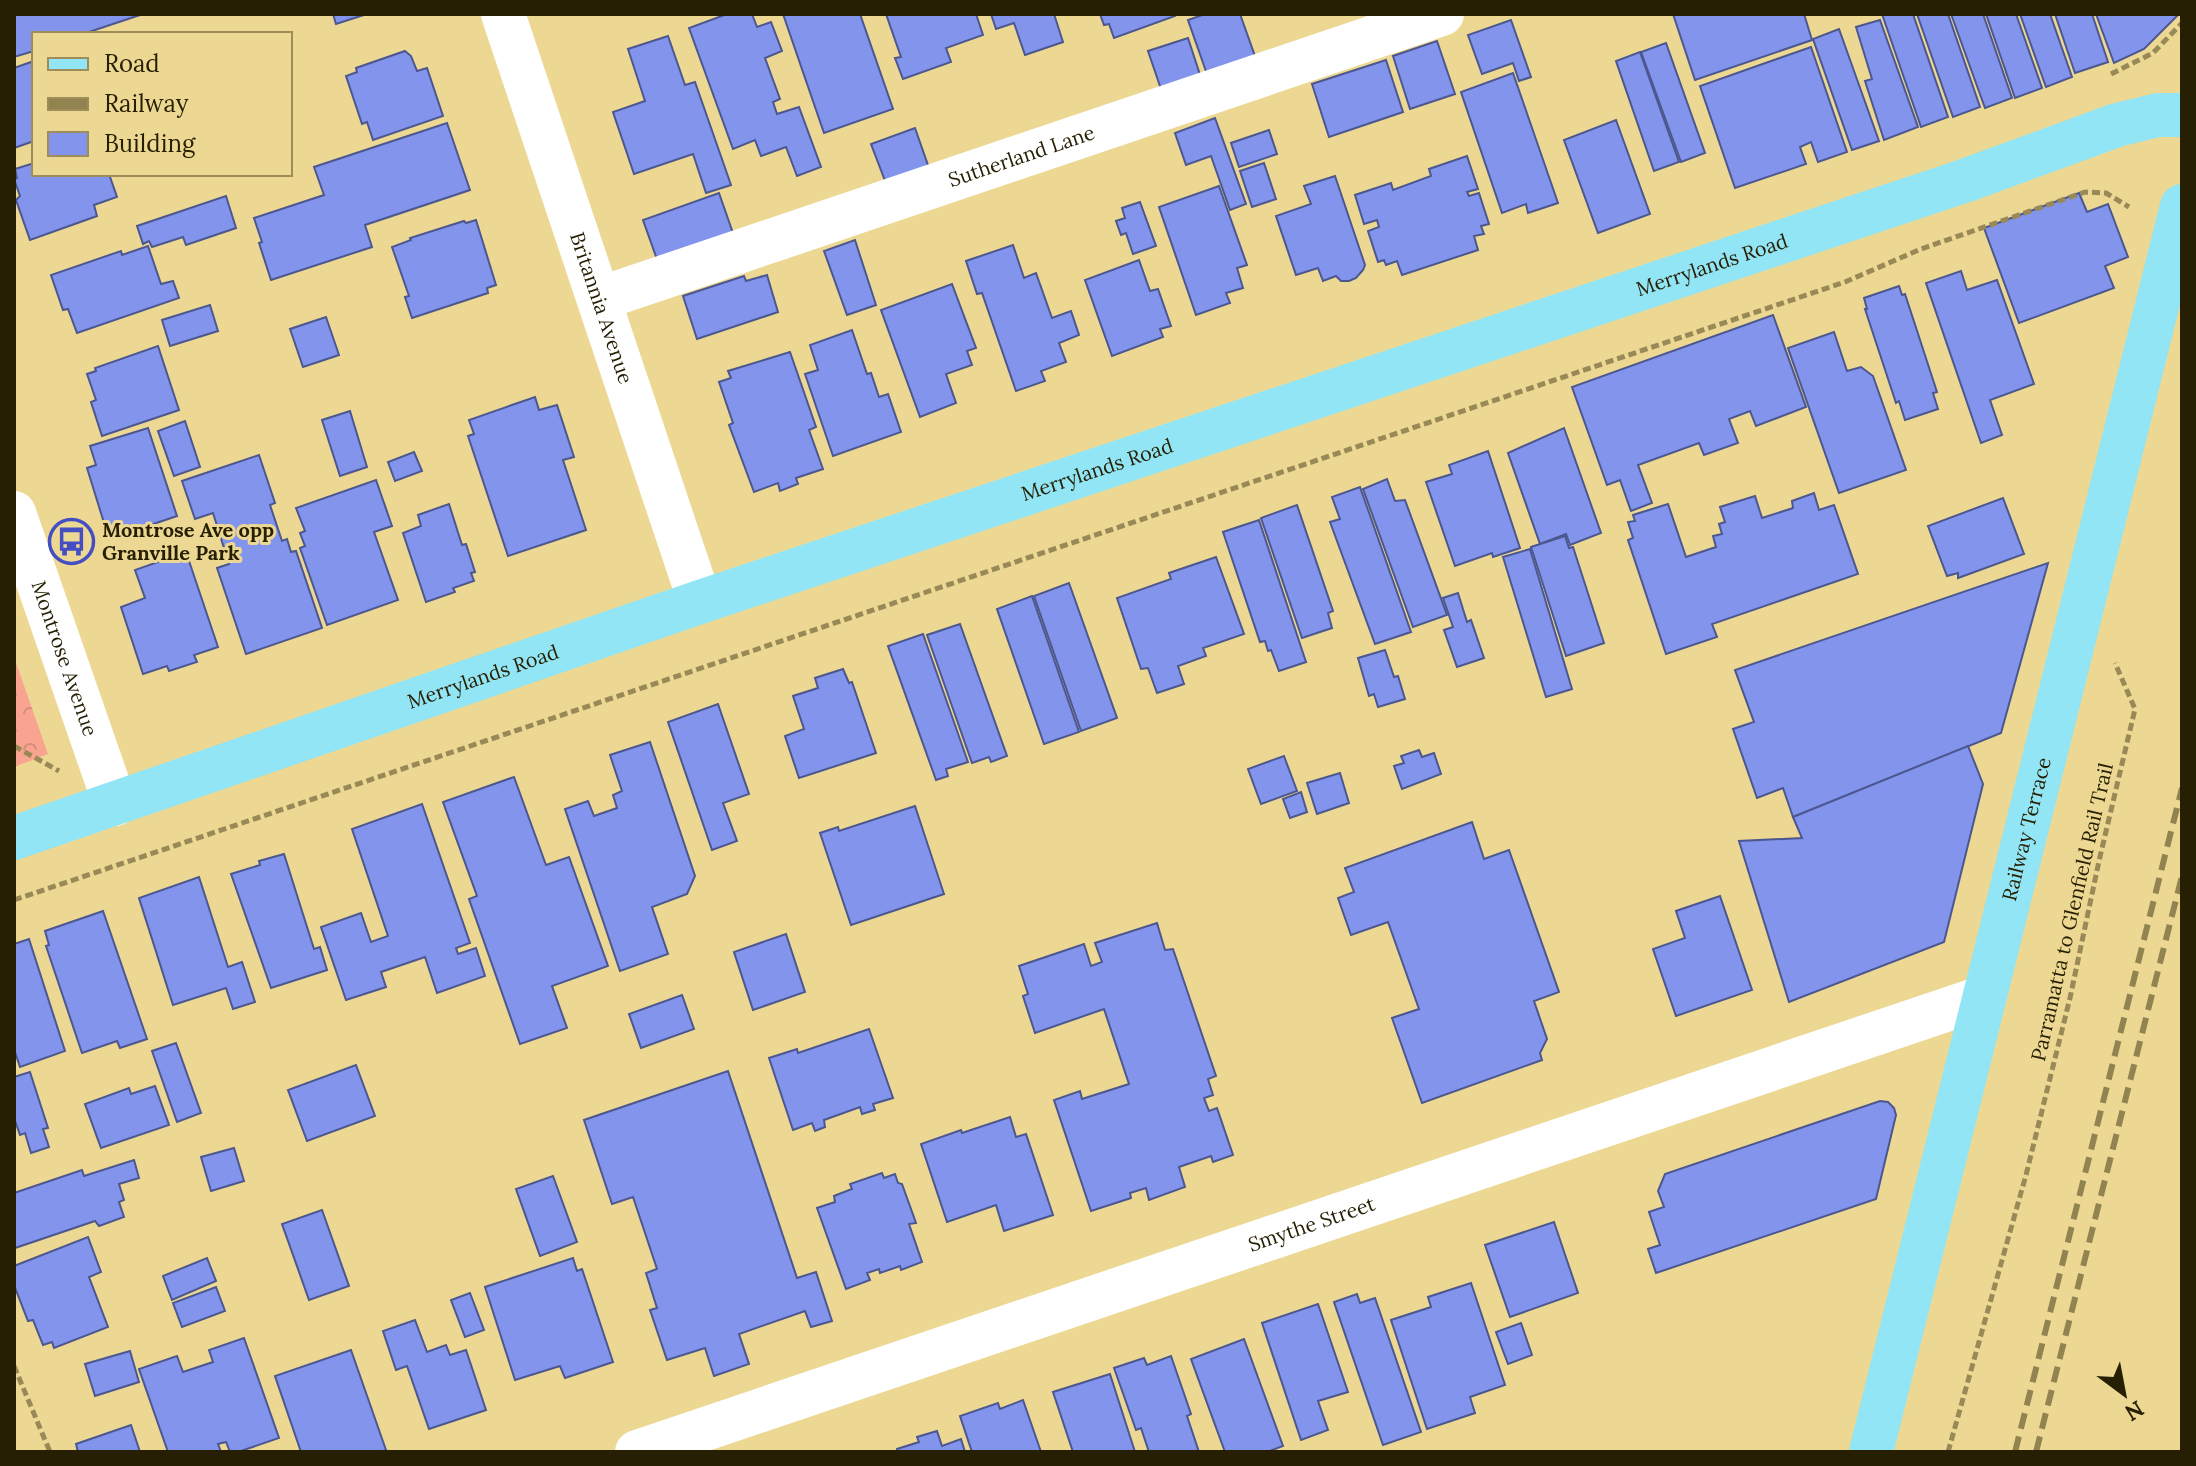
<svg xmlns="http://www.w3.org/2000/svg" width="2196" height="1466" viewBox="0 0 2196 1466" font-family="Lora,serif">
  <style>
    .forest { fill: url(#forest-crowns) }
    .building { fill: #8394ed; stroke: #4c578f; stroke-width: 2 }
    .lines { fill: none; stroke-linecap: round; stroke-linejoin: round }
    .path { stroke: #988956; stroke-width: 5; stroke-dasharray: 8 4; stroke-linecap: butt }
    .minor { stroke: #fff; stroke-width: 44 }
    .major { stroke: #91e5f5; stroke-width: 44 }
    .rail { stroke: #928451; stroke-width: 6; stroke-dasharray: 16 8; stroke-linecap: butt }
    .labels { text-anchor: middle; stroke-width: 6; stroke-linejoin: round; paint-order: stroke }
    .street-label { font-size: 20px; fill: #271f03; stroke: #ecd893 }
    .poi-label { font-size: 20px; font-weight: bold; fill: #271f03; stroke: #ecd893; text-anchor: start }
  </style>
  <defs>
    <pattern id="forest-crowns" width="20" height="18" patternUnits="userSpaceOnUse" patternTransform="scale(2)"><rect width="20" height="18" fill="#f9a490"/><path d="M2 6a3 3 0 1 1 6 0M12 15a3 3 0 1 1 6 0" fill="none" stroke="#d58d7b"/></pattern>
  </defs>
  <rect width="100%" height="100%" fill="#ecd893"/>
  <polygon class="forest" points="14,657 48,754 14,767"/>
  <g class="building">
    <polygon points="14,14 143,14 83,34 34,34 34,51 14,57"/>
    <polygon points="333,14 367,14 336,24"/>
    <polygon points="727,14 752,14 757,27 771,22 782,51 765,58 780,99 773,102 777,114 799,107 821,167 797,176 786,147 761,156 755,140 733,149 689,28"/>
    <polygon points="783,14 860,14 893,109 824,133"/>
    <polygon points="886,14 976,14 983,35 946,48 951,62 903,79 895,58 901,57"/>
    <polygon points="991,14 1054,14 1063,42 1025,55 1014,23 996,29"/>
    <polygon points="1100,14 1174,14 1175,16 1114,38 1109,24 1104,25"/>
    <polygon points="1205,14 1240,14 1256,59 1208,77 1188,20"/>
    <polygon points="1673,14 1804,14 1812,40 1695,80"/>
    <polygon points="1882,14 1913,14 1948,117 1921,127"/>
    <polygon points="1917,14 1948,14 1980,107 1953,117"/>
    <polygon points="1951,14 1983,14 2012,98 1985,108"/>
    <polygon points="1986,14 2016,14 2042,88 2015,98"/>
    <polygon points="2020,14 2050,14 2072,77 2046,87"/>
    <polygon points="2055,14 2092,14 2108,62 2075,73"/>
    <polygon points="2096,14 2179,14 2144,49 2114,63"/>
    <polygon points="1511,20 1531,77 1519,81 1513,63 1482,74 1468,35"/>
    <polygon points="1880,20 1918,127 1884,140 1865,81 1872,79 1856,27"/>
    <polygon points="1839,29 1879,141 1852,150 1813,39"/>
    <polygon points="668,36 685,85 695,82 731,185 706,193 693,154 634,174 613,112 645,101 628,49"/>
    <polygon points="1188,38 1202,81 1163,95 1148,51"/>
    <polygon points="1437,41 1455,94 1410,109 1393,56"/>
    <polygon points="1666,43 1705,153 1681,162 1641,52"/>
    <polygon points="1811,47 1847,152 1818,162 1811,142 1800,147 1806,164 1735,188 1700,86"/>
    <polygon points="405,51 411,56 417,71 427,68 443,116 373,140 367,122 362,124 346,76 357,72 356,68"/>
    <polygon points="1640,52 1679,162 1654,171 1616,61"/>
    <polygon points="1386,60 1403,112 1329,137 1312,84"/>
    <polygon points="34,61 34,141 14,148 14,68"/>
    <polygon points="1513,73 1558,203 1528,213 1526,204 1502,213 1461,92"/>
    <polygon points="1215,118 1246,204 1230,210 1211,156 1186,165 1175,133"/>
    <polygon points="1616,120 1650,214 1598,233 1564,140"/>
    <polygon points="447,123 470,190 365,225 372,247 271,280 259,243 262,242 254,218 324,195 314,167"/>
    <polygon points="915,128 930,171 887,186 871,144"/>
    <polygon points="1269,130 1277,154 1239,167 1231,143"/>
    <polygon points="1467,156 1478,189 1467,192 1469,196 1479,193 1489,224 1481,226 1484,234 1474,236 1478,250 1402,275 1397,261 1386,265 1384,260 1378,262 1368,231 1379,227 1377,220 1364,224 1355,195 1391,183 1393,190 1431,176 1429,169"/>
    <polygon points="34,163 34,174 109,174 117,197 94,205 97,216 30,240 16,200 20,196 14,179 17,178 15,169"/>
    <polygon points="1264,163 1276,199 1252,207 1240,171"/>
    <polygon points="1335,176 1365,265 1363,270 1356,278 1349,281 1341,281 1336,276 1323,281 1318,268 1296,275 1276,216 1311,204 1304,186"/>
    <polygon points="1219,186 1247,265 1237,268 1243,288 1226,293 1230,303 1196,315 1159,207"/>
    <polygon points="719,193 735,239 659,265 643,220"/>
    <polygon points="2079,193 2087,212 2108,204 2128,257 2105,266 2114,288 2019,323 1984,228"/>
    <polygon points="226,196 236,228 186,245 183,237 152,247 149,241 143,244 137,226"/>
    <polygon points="1140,202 1156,246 1133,254 1126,233 1121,235 1116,221 1125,218 1122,208"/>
    <polygon points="476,220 496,285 487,288 488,293 412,318 405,297 409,296 392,247 411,240 410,238 464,221 466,223"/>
    <polygon points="855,240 876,305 847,315 824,251"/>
    <polygon points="1013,245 1024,278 1036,273 1052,318 1071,311 1079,335 1059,343 1066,362 1041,371 1045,381 1016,391 982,293 977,294 966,261"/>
    <polygon points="148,246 161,284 173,281 179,298 77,333 68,309 63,310 51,275 121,251 122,255"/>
    <polygon points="1139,260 1150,291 1158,289 1171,326 1160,329 1163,337 1112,356 1085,280"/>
    <polygon points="1961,271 1967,290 1997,280 2034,384 1990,400 2002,435 1981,443 1926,283"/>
    <polygon points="767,275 778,312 697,339 683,296 744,276 746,281"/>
    <polygon points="952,284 976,348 967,351 972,365 946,374 956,403 920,417 881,310"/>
    <polygon points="1899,286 1902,295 1905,294 1937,392 1933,393 1938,409 1905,420 1899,401 1896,403 1865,309 1867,309 1864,298"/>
    <polygon points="210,305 218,331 170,346 162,320"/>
    <polygon points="1773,315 1806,407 1756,426 1750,411 1729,419 1738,443 1704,455 1699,443 1638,465 1652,503 1631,511 1620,480 1607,485 1572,387"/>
    <polygon points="326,317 339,355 303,367 290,329"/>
    <polygon points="852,330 867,374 871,373 879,397 888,394 901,432 833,456 805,374 818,370 810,345"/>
    <polygon points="1834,332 1847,371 1861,367 1873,376 1906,470 1839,493 1788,348"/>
    <polygon points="158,346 179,410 102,436 91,402 96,400 87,374 96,371 95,368"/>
    <polygon points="790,352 816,427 809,430 823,469 796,478 798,484 780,491 778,483 754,492 729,425 733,423 719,382 731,378 728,371"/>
    <polygon points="535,397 539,410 557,405 574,457 563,460 586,530 508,556 468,436 474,434 469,420"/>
    <polygon points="350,411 367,467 340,476 322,420"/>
    <polygon points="185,421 200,467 174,476 158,431"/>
    <polygon points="148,428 177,516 109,539 87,468 96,465 90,446"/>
    <polygon points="1564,428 1601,533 1570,545 1566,534 1540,544 1508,453"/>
    <polygon points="1488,451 1520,548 1493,557 1492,553 1455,566 1426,482 1452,474 1449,465"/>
    <polygon points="414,452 422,471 395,481 388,462"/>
    <polygon points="259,455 275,503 270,505 282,541 287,539 291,552 296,551 322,628 246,654 217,568 229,564 213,513 195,519 182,481"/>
    <polygon points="1387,479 1395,501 1405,500 1447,615 1413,627 1363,489"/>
    <polygon points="376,480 392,526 374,532 398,600 327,625 300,548 305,546 300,533 305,531 296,508"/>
    <polygon points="1360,487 1411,632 1375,644 1330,522 1340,519 1332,497"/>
    <polygon points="1814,493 1819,510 1834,505 1858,574 1712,624 1717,637 1666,654 1628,540 1633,538 1628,522 1635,521 1633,515 1668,504 1686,557 1716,547 1713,536 1722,534 1719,524 1725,522 1720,507 1755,496 1762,518 1793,508 1792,501"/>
    <polygon points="2003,498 2024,554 1958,578 1958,573 1947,576 1928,526"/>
    <polygon points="449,504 462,545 466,544 475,572 471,573 474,581 453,588 455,592 426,602 403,533 421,526 418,515"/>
    <polygon points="1297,505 1333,611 1328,613 1332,628 1302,638 1261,518"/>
    <polygon points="1259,520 1306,662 1279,671 1271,650 1268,651 1265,641 1260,642 1223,532"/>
    <polygon points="1565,536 1569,548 1573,547 1604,643 1566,656 1531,547"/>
    <polygon points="1530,549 1572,689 1546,697 1503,557"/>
    <polygon points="186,552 218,647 194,655 197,662 169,671 167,666 143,674 121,607 145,598 135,570"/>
    <polygon points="1216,557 1244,634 1203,648 1206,656 1178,666 1184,684 1157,693 1148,668 1141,669 1117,598 1171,579 1169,573"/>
    <polygon points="2048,563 2001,733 1793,817 1783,788 1757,798 1733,729 1754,722 1735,670"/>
    <polygon points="1069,583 1117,718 1081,731 1034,596"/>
    <polygon points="1458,593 1467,622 1471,620 1484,658 1457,667 1444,630 1453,627 1443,598"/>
    <polygon points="1032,596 1079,732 1044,744 997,609"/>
    <polygon points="960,624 1007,756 991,762 989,757 972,763 927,635"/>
    <polygon points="923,634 968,762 946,769 948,776 936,780 888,646"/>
    <polygon points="1385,650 1394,677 1398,676 1405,699 1378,707 1374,694 1369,696 1358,658"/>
    <polygon points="843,669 849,683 852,682 876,753 799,778 785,736 804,729 793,696 818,688 815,678"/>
    <polygon points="718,704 749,794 723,803 737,841 712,850 668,722"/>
    <polygon points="650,742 695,876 687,894 652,907 668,954 620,971 565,809 588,801 594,816 617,808 613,795 622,791 610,755"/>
    <polygon points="1968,746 1983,784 1944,942 1789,1002 1739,841 1802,838 1793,817"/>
    <polygon points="1419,750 1422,757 1434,753 1441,774 1402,789 1394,766 1404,763 1401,756"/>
    <polygon points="1284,756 1297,791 1261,804 1248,769"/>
    <polygon points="1340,773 1349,803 1317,814 1307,783"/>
    <polygon points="514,777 546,865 569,857 608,966 552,986 567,1028 520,1044 469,899 477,896 443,802"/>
    <polygon points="1301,792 1307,812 1290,818 1283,799"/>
    <polygon points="422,804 470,943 456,948 458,954 476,948 485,976 437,993 425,957 381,972 386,987 346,1000 321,927 361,913 371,942 388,936 352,829"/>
    <polygon points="915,806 944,894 851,925 820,833 838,827 839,831"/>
    <polygon points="1472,822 1484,859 1509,850 1559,992 1534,1001 1547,1039 1540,1053 1542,1060 1422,1103 1392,1018 1419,1009 1388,922 1351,935 1338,898 1354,892 1345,868"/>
    <polygon points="284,854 314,949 320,947 327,970 271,988 231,874 260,865 259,861"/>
    <polygon points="199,877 228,967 242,962 255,1002 233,1009 226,988 173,1005 139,898"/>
    <polygon points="1720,896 1752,990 1676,1016 1653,949 1685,938 1676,911"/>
    <polygon points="103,911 147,1039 120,1048 117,1041 82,1053 46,946 49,945 45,931"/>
    <polygon points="1157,923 1165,950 1173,949 1216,1076 1208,1079 1213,1095 1204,1098 1209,1111 1217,1108 1233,1155 1213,1162 1211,1156 1179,1167 1185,1187 1149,1200 1146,1188 1130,1193 1131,1198 1091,1211 1054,1100 1080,1091 1082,1099 1129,1084 1104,1009 1035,1033 1023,996 1028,994 1019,966 1084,944 1091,966 1102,962 1095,943"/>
    <polygon points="786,934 805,992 753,1010 734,952"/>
    <polygon points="29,939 65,1051 20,1067 14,1049 14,944"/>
    <polygon points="682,995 694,1029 641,1048 629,1014"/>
    <polygon points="869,1029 893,1098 873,1104 875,1110 862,1114 860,1107 824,1120 825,1127 815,1131 812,1123 793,1130 769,1058 797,1049 798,1053"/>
    <polygon points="176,1043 201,1113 177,1122 152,1051"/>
    <polygon points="356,1065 375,1116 307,1141 288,1090"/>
    <polygon points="728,1071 797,1278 816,1272 832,1321 811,1327 805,1311 739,1334 749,1364 714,1376 705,1348 667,1360 650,1310 657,1308 646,1273 657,1269 633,1197 612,1204 584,1120"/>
    <polygon points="30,1072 48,1128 43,1129 49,1147 31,1153 25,1133 20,1135 14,1118 14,1077"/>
    <polygon points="155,1086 169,1125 101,1148 85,1104 129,1088 131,1094"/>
    <polygon points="1880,1101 1888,1102 1894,1108 1896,1115 1876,1199 1656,1273 1648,1249 1660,1245 1649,1212 1664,1207 1658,1191 1665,1174"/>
    <polygon points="1010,1117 1016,1137 1026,1134 1053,1215 1004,1231 996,1205 947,1222 921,1144 961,1130 962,1133"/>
    <polygon points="234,1148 244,1181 211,1191 201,1157"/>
    <polygon points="134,1160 139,1178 119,1184 124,1200 119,1202 124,1217 99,1226 95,1221 15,1248 14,1193 82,1170 84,1176"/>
    <polygon points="882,1173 884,1178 895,1174 898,1183 902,1184 916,1223 909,1224 922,1262 901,1270 900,1266 880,1273 879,1269 867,1273 870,1280 846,1289 817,1208 835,1202 834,1196 852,1189 850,1184"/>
    <polygon points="553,1176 577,1242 540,1256 516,1189"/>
    <polygon points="322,1210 349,1286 309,1300 282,1224"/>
    <polygon points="1554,1222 1578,1293 1510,1317 1485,1245"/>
    <polygon points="88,1237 101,1272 89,1277 108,1327 54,1348 52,1342 43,1345 33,1320 28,1321 14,1285 14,1266"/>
    <polygon points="207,1258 216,1281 172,1300 163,1276"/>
    <polygon points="573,1258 577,1271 582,1269 613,1362 565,1378 560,1366 515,1380 485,1287"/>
    <polygon points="1471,1283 1505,1385 1470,1397 1475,1413 1427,1429 1391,1320 1431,1307 1428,1297"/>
    <polygon points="216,1287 225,1311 182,1327 173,1303"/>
    <polygon points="470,1293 484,1330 465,1337 451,1300"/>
    <polygon points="1357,1294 1360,1303 1375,1298 1421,1432 1383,1445 1334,1302"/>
    <polygon points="1318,1304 1348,1392 1318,1401 1328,1430 1301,1440 1262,1323"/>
    <polygon points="415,1320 427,1352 446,1345 450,1355 466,1350 486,1410 429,1429 407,1366 396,1370 383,1331"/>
    <polygon points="1521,1323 1532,1355 1508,1364 1496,1332"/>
    <polygon points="244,1338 279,1438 238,1452 230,1452 226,1442 218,1444 221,1452 168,1452 139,1369 177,1356 183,1372 213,1362 209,1350"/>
    <polygon points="1244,1339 1283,1446 1267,1452 1225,1452 1191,1359"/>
    <polygon points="351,1350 386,1450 380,1452 301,1452 275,1376"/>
    <polygon points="130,1351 139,1382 95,1396 85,1364"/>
    <polygon points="1171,1356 1191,1414 1187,1416 1199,1452 1149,1452 1141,1428 1136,1430 1114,1368 1144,1358 1147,1365"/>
    <polygon points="1110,1374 1135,1452 1073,1452 1053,1392"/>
    <polygon points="1023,1400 1041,1452 972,1452 960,1416 998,1403 1000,1409"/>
    <polygon points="131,1425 140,1452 78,1452 76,1444"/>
    <polygon points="937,1431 942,1446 961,1439 965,1452 898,1452 897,1449 919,1442 917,1437"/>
  </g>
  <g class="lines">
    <g class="path">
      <polyline points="2111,74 2153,53 2182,23"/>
      <polyline points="14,746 59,771"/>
      <polyline points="14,900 1845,282 1921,249 2085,192 2106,193 2129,207"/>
      <polyline points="14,1366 50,1452"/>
      <polyline points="1948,1452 2026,1175 2070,998 2099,861 2135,709 2115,663"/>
    </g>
    <g class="minor">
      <path id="s1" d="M503,14l197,588"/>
      <path id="s2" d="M599,299l843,-285"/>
      <path id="s3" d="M14,513l101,291"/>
      <path id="s4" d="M637,1452l1347,-455"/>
    </g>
    <g class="major">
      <path id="s5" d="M14,838l686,-236 1264,-421 153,-56 41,-10h24"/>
      <path id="s6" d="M1871,1452l311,-1246"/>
    </g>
    <g class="rail">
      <polyline points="2015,1452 2182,788"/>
      <polyline points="2036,1452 2182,876"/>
    </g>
  </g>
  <defs>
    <symbol id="bus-ring" viewBox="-11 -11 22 22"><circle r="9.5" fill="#ecd893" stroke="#444dc2" stroke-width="1.5"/><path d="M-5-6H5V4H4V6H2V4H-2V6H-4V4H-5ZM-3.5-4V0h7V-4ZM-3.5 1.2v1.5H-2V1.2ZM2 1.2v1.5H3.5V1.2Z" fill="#444dc2"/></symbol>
  </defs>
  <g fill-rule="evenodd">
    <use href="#bus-ring" x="46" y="516" width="51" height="51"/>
  </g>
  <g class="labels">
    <g class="street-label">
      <text dy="7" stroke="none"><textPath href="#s2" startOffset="446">Sutherland Lane</textPath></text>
      <text dy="7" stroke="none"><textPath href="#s5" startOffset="1792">Merrylands Road</textPath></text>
      <text dy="7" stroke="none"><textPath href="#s1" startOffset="310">Britannia Avenue</textPath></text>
      <text dy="7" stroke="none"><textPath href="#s5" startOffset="1144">Merrylands Road</textPath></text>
      <text dy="7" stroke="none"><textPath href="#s3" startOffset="154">Montrose Avenue</textPath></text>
      <text dy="7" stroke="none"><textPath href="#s5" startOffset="496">Merrylands Road</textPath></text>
      <text dy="7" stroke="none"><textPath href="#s6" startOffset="642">Railway Terrace</textPath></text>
      <text transform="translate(2072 912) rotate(-77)" y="7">Parramatta to Glenfield Rail Trail</text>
      <text dy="7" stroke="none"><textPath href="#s4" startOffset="712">Smythe Street</textPath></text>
    </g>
    <g class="poi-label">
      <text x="102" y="537">Montrose Ave opp<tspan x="102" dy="23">Granville Park</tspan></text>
    </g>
  </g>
  <rect width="2196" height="1466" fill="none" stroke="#271f03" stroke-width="32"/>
  <rect x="32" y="32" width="260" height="144" fill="#ecd893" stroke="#9d8e59" stroke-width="2"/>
  <rect x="48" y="58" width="40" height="12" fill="#91e5f5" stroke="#9d8e59" stroke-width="2"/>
  <text x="104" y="72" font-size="24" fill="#271f03">Road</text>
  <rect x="48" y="98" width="40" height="12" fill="#928451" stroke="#9d8e59" stroke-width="2"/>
  <text x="104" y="112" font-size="24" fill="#271f03">Railway</text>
  <rect x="48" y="132" width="40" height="24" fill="#8394ed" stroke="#9d8e59" stroke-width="2"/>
  <text x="104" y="152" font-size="24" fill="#271f03">Building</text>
  <g transform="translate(2124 1394) rotate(148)" stroke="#ecd893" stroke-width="6" paint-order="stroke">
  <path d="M0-6L14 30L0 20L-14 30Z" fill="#271f03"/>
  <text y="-12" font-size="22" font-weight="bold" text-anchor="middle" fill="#271f03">N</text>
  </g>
</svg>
